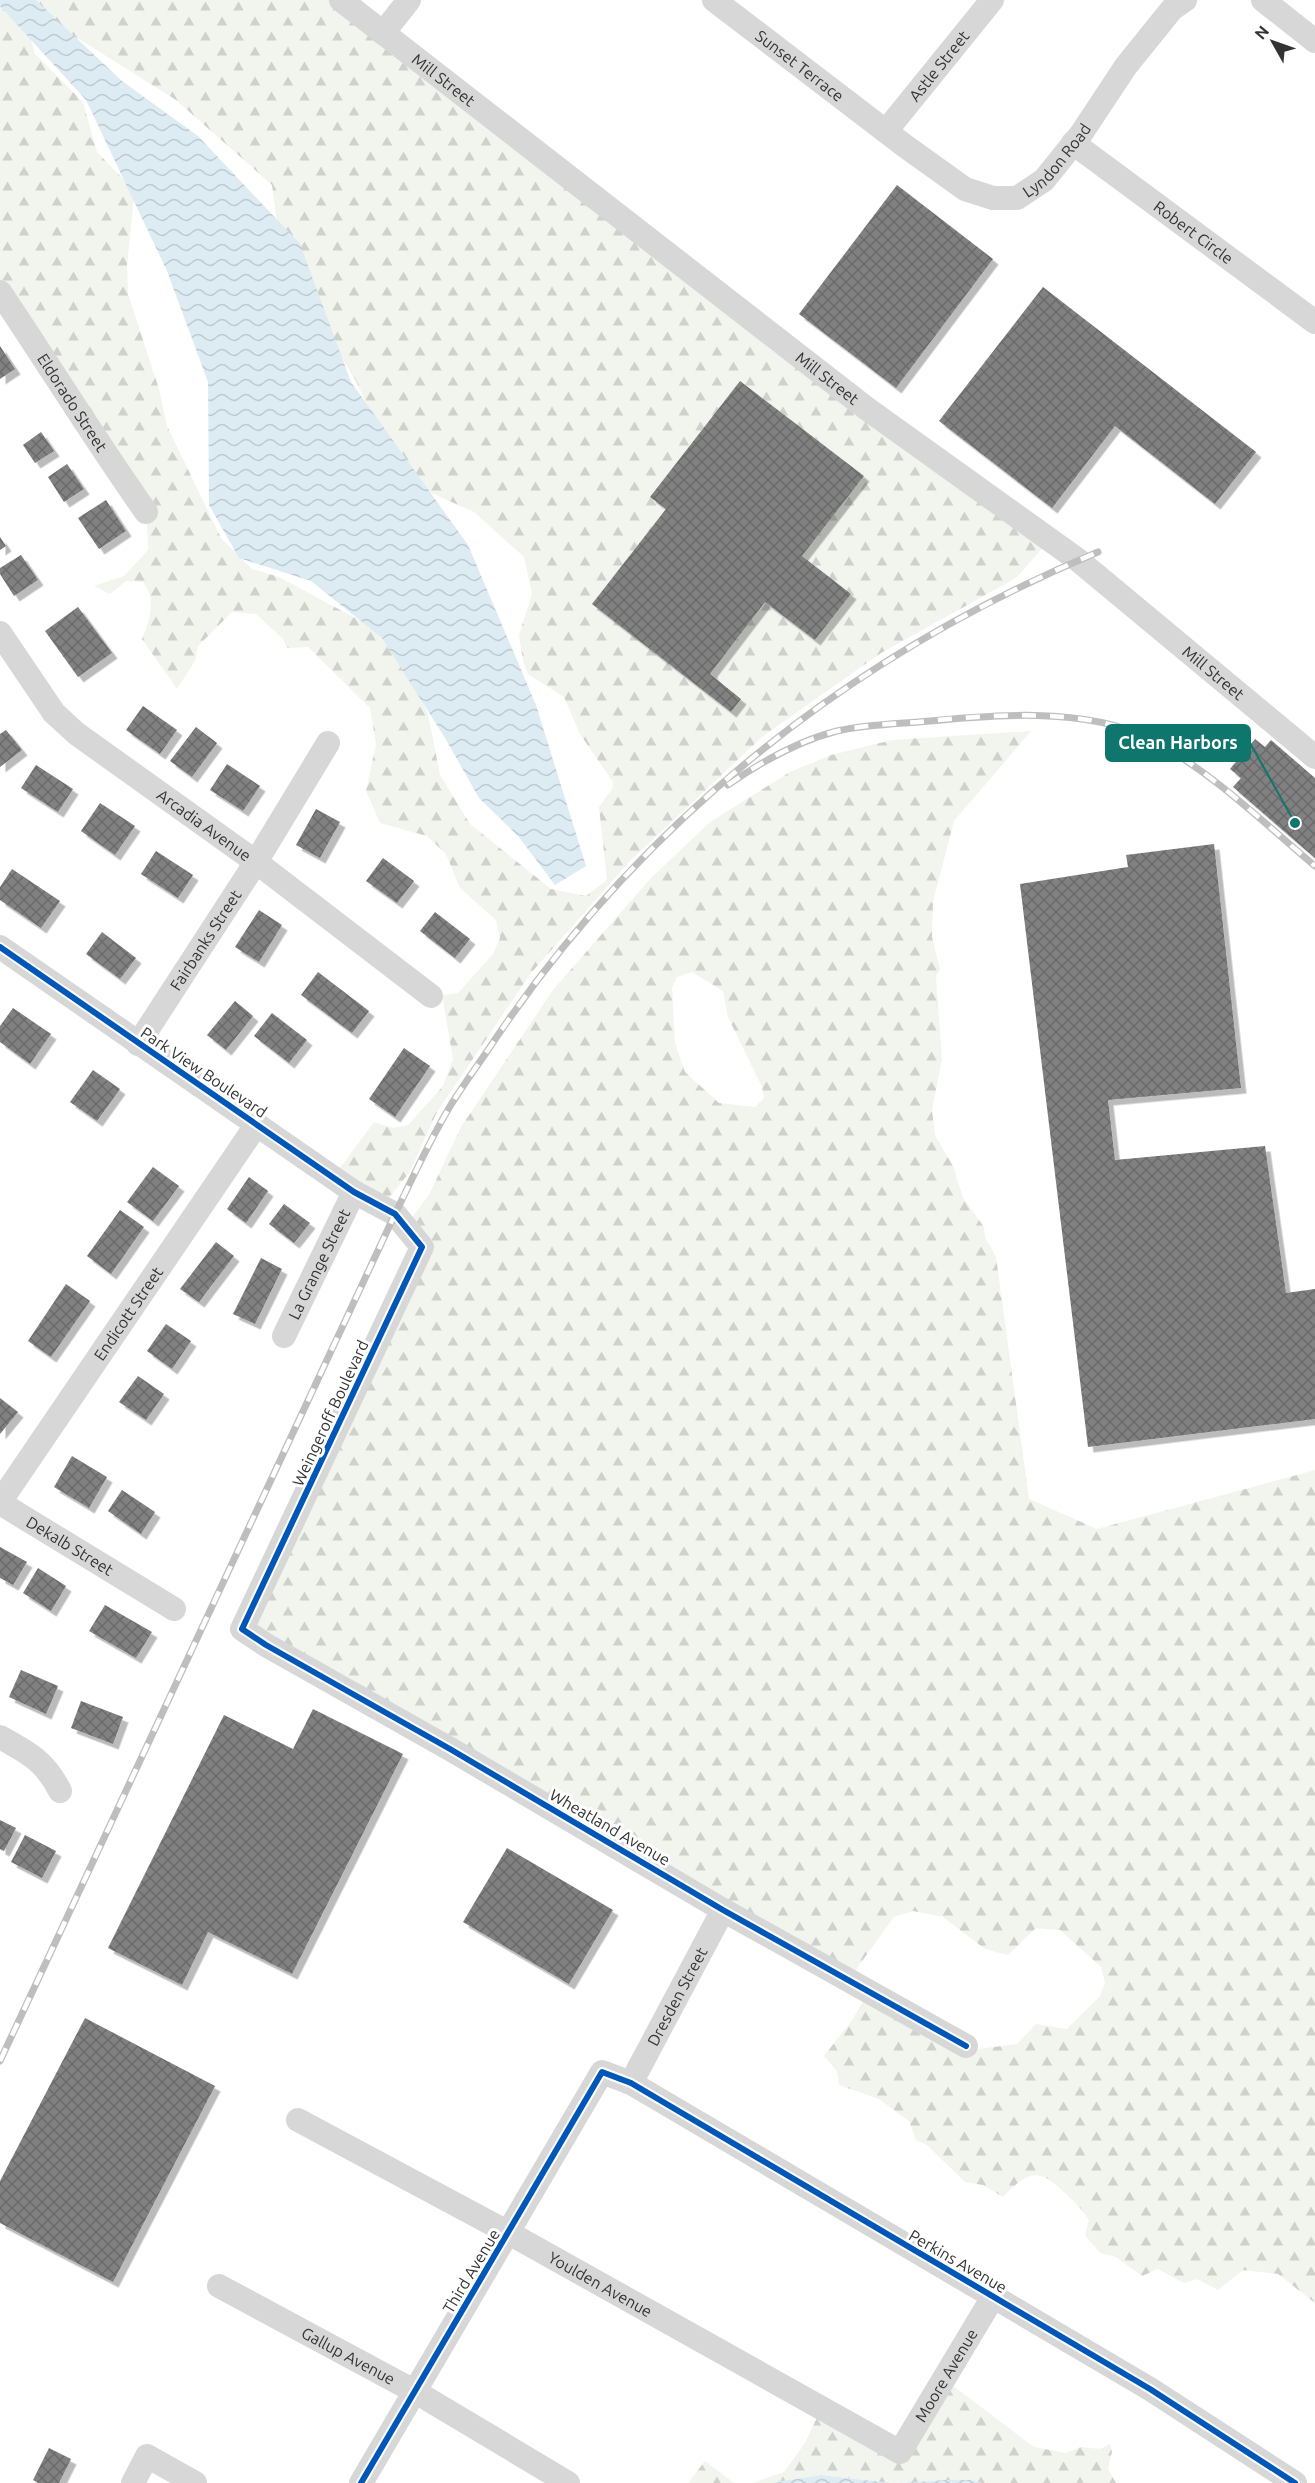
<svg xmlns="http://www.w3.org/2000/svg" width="1315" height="2483" viewBox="0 0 1315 2483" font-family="Ubuntu,sans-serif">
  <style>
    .forest { fill: url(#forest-firs); fill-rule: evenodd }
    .water { fill: url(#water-waves) }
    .building { fill: url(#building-cross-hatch); filter: url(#shadow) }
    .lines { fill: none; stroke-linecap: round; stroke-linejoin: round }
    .minor { stroke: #d7d7d7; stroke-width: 24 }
    .rail-casing { stroke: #bebebe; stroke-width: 7 }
    .rail { stroke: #fff; stroke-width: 4.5; stroke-dasharray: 14; stroke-linecap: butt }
    .cycleway-casing { stroke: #fff; stroke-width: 10 }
    .cycleway { stroke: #0057b8; stroke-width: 6 }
    .labels { text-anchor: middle; stroke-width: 6; stroke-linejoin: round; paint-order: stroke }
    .street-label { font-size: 16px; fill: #333; stroke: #fff }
    .leader { fill: none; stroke: #0f766e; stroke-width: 2 }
    .callout-dot { fill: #0f766e; stroke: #fff; stroke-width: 2 }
    .callout { fill: #0f766e; stroke: #0f766e; stroke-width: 2 }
    .callout-label { font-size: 18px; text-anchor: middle; font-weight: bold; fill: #fff }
  </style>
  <defs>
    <pattern id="forest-firs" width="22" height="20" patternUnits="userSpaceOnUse" patternTransform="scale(1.5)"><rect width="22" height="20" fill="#f1f5ed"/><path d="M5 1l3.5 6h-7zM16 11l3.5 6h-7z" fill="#cfd2cc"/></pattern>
    <pattern id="water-waves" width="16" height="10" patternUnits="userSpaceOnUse" patternTransform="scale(1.5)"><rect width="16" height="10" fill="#ddebf3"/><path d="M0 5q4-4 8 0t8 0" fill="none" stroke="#becad1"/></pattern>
    <pattern id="building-cross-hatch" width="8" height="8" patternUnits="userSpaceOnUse" patternTransform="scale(1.5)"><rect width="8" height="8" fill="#818181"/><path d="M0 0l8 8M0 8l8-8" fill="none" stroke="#6a6a6a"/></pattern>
    <filter id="shadow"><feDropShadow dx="5.5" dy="5.5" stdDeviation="0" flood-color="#0004"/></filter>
  </defs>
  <rect width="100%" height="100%" fill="#fff"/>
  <g class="forest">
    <path d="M0,0h342l704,544 -30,34 -135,75 -119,84 -133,125 -98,111 -94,139 -28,61 -30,37 -45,-34 40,-54 19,6 15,-3 35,-39 10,-27 -11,-64 16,-2 35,-39 7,-16 -4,-18 -36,-32 -14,-34 -19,-18 -47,-13 -14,-32 10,-47 -6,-36 -62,-61 -21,1 -4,-9 -27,-25 -24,-2 -34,34 -3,15 -18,28 -35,-50c8,-20 15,-39 1,-57l-17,-1 -16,13 -16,-8 30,-10 24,-26 -1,-30 -147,-233zM63,33l16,6 97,61 96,85 8,61 14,35 62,100 40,87 20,18 58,26 50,45 8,37 -13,41 4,26 5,13 36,23 16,37 33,48 -1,7 -13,18 8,73 -21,16 -35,-7 -81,-65 -30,-49 -12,-61 -26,-57 -32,-31 -91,-49 -27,-8 -31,-31 -54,-112 -8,-37 -31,-95 -1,-28 7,-69 -7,-14 -30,-31 -14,-50 -48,-48 -4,-15zM740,381l124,95 -62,80 49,38 -36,46 -50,-38 -55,72 31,24 -10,14 -139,-108 74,-95 -16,-12z"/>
    <path d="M1031,731l-77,90 -21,80 -1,36 8,32 -4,7 6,83 -10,51 3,25 19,33 9,30 21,29 1,10 11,20 33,242 68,30 218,-59v833l-37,-29 -35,-4 -25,20 -21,-11 -13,4 -26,-14 -16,7 -26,-19 -16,-4 -15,-18 4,-15c-7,-11 -15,-19 -25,-28 -26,-26 -37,-20 -61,5l-20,-12 -18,-3 -38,-37 -11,-5 -7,-19 -30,-22 -40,-14 -2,-14 -13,-15 29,-37 15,-27 98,54 13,3 38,-5 19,-20 31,5 33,-33 5,-13 -4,-16 -41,-37 -24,-2 -28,27 -23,-6 -42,-32 -30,-6 -19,6 -42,58 -598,-346 170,-366 -21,-34 26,-34 32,-68 92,-137 98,-112 59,-56 80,-50 41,-17 61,-15zM692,972l31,19 5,26 34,70 2,11 -9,9 -36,-4 -34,-31 -10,-29 -3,-55 5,-11z"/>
    <polygon points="948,2382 1034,2447 1066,2453 1081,2447 1100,2449 1110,2444 1112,2452 1108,2469 1116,2483 982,2483 972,2480 890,2483 821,2475 770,2483 753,2483 784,2472 805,2443 821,2409 893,2447"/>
    <polygon points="705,2461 734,2483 688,2483"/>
  </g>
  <g class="water">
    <polygon points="0,0 36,0 122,81 198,136 300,244 351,382 468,545 536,705 586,866 555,885 518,836 479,798 445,738 382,638 311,581 239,558 209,505 208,382 167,271 86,100 0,6"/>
    <polygon points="821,2475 890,2483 770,2483"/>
    <polygon points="947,2480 972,2480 982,2483 898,2483"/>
  </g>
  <g class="building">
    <polygon points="897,185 993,259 896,388 799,314"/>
    <polygon points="1043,287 1256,452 1215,504 1115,426 1052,508 939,421"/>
    <polygon points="0,346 15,369 0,379"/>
    <polygon points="740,381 864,476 802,556 851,594 815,640 765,602 710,674 741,699 731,712 592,604 666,509 650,497"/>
    <polygon points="41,432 54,451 35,463 23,445"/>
    <polygon points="67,464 84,489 64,502 48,477"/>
    <polygon points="106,500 126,531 99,549 78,518"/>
    <polygon points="0,537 6,546 0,550"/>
    <polygon points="21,555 38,580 14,596 0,574 0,568"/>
    <polygon points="78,607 112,653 78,677 45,631"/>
    <polygon points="143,706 177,730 160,754 126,730"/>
    <polygon points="196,727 217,743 192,777 170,761"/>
    <polygon points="6,730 22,750 0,767 0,734"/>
    <polygon points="1255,739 1265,747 1271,740 1315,778 1315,858 1233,787 1241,778 1230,769"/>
    <polygon points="227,764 260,786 243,811 210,790"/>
    <polygon points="36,765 73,789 58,812 21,788"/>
    <polygon points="100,803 135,826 115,855 81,831"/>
    <polygon points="316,809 340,822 320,858 296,845"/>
    <polygon points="1214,844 1241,1088 1108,1100 1115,1160 1265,1146 1286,1293 1315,1289 1315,1419 1088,1447 1020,884 1128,867 1126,855"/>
    <polygon points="156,851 193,875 178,898 141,874"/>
    <polygon points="383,858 414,881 397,903 366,881"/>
    <polygon points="12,869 60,901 41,928 0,900 0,887"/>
    <polygon points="259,910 282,925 259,962 235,947"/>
    <polygon points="435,912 470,939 455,958 420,931"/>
    <polygon points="102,932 136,958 120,979 86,954"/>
    <polygon points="318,972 369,1011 352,1033 301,995"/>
    <polygon points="235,1001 253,1016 226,1050 207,1035"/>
    <polygon points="13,1008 51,1034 30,1064 0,1042 0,1026"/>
    <polygon points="272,1013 307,1040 289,1063 254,1036"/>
    <polygon points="404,1048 430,1066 395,1117 369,1099"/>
    <polygon points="93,1070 120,1089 97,1121 70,1102"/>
    <polygon points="153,1167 179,1186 153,1221 127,1202"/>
    <polygon points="249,1177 268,1191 246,1223 227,1209"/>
    <polygon points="284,1204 310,1223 294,1243 269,1224"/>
    <polygon points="120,1210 144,1227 111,1274 87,1256"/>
    <polygon points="216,1242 234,1256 199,1302 180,1289"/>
    <polygon points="261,1258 282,1269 255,1324 233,1314"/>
    <polygon points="66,1284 90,1301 51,1357 28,1341"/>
    <polygon points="166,1324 191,1341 172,1369 147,1351"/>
    <polygon points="138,1376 164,1394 146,1420 119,1402"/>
    <polygon points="0,1398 18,1412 0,1434"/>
    <polygon points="72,1456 107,1477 89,1508 54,1487"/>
    <polygon points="122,1490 155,1512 141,1534 108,1511"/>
    <polygon points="0,1547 27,1562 13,1585 0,1578"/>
    <polygon points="38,1568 66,1586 51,1611 23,1593"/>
    <polygon points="105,1605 152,1632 136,1658 89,1631"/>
    <polygon points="21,1670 58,1686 46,1714 9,1697"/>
    <polygon points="81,1701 123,1717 113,1744 71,1728"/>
    <polygon points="313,1709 403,1754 292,1974 208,1932 182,1985 108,1948 224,1715 293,1749"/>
    <polygon points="0,1820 16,1828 4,1851 0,1849"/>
    <polygon points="25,1835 56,1851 42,1878 11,1862"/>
    <polygon points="507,1848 613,1910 569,1984 463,1922"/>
    <polygon points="85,2018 215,2086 113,2282 0,2223 0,2181"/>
    <polygon points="49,2448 71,2459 59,2483 38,2483 33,2480"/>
  </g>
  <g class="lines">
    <g class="minor">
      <path id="s1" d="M341,0l525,408 212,152 237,197"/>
      <path id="s2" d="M714,0l191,146 60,43 28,9h24l27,-18 37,-46 45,-68 46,-57 13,-9"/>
      <polyline points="1263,0 1315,41"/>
      <polyline points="383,33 409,0"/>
      <path id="s3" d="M886,131l106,-131"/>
      <path id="s4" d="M1073,143l242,179"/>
      <path id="s5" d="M0,292c49,73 95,148 146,220"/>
      <path id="s6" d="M0,633l54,80 23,21 179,128 175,134"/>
      <polyline points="0,947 354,1192 395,1214 422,1247 242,1629 266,1645 450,1749 723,1910 966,2046"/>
      <path id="s7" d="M138,1044l118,-182 72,-119"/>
      <path id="s8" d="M284,1336l70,-144"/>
      <path id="s9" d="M0,1502l257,-378"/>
      <path id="s10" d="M0,1503l174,106"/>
      <path d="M0,1737c29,16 45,24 60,54"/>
      <path id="s11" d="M631,2083l92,-173"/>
      <path id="s12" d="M298,2120l211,113 391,219 93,-155"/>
      <path id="s13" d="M219,2286l195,105 154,92"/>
      <polyline points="133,2483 147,2456 195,2483"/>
      <polyline points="361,2483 602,2072 631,2083 1150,2389 1295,2483"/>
    </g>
    <defs>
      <g id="rail">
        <path d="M728,785c33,-23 70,-44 109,-54 26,-6 54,-7 81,-9 70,-7 168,-16 232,17 61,32 113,83 165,127"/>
        <path d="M0,2061l395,-847c17,-35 34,-72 54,-106 12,-20 26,-39 39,-58 149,-226 361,-394 610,-498"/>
      </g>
    </defs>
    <use href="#rail" class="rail-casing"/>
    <use href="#rail" class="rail"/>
    <defs>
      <g id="cycleway">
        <polyline points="0,947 354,1192 395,1214 422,1247 242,1629 266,1645 450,1749 723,1910 966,2046"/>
        <polyline points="361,2483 602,2072 631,2083 1150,2389 1295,2483"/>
      </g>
    </defs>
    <use href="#cycleway" class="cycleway-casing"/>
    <use href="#cycleway" class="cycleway"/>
  </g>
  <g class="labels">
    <g class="street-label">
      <text dy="6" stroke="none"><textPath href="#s2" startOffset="108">Sunset Terrace</textPath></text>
      <text dy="6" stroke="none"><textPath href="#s3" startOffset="84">Astle Street</textPath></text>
      <text dy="6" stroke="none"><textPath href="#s1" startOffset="130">Mill Street</textPath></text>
      <text dy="6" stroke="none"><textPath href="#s2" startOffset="423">Lyndon Road</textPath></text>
      <text dy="6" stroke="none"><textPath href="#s4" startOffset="150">Robert Circle</textPath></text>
      <text dy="6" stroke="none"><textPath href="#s1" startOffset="616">Mill Street</textPath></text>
      <text dy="6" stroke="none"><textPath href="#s5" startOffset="132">Eldorado Street</textPath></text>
      <text dy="6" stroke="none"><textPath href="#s1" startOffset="1102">Mill Street</textPath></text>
      <text dy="6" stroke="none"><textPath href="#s6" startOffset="284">Arcadia Avenue</textPath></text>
      <text dy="6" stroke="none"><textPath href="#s7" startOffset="124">Fairbanks Street</textPath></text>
      <text transform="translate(204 1072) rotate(34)" y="6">Park View Boulevard</text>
      <text dy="6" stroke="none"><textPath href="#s8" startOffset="80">La Grange Street</textPath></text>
      <text dy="6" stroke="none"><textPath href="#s9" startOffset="228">Endicott Street</textPath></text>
      <text transform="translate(330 1413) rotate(-65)" y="6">Weingeroff Boulevard</text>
      <text dy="6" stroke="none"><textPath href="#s10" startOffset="82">Dekalb Street</textPath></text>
      <text transform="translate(610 1827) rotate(30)" y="6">Wheatland Avenue</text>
      <text dy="6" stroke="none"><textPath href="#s11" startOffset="98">Dresden Street</textPath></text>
      <text transform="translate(958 2261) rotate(30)" y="6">Perkins Avenue</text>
      <text transform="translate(471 2271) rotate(-59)" y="6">Third Avenue</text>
      <text dy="6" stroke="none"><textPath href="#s12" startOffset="344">Youlden Avenue</textPath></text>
      <text dy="6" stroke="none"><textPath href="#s13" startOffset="147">Gallup Avenue</textPath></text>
      <text dy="6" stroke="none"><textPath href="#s12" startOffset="777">Moore Avenue</textPath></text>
    </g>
  </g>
  <path class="leader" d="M1295 823L1250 743"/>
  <circle class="callout-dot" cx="1295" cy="823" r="6"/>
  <rect class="callout" x="1106" y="725" width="144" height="36" rx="6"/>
  <g class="callout-label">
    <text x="1178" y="749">Clean Harbors</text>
  </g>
  <g transform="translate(1273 42) rotate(310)" stroke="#ffffff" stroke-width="4.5" paint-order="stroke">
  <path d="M0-4.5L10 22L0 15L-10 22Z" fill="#333333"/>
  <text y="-9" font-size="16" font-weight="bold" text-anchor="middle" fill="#333333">N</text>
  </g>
</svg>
